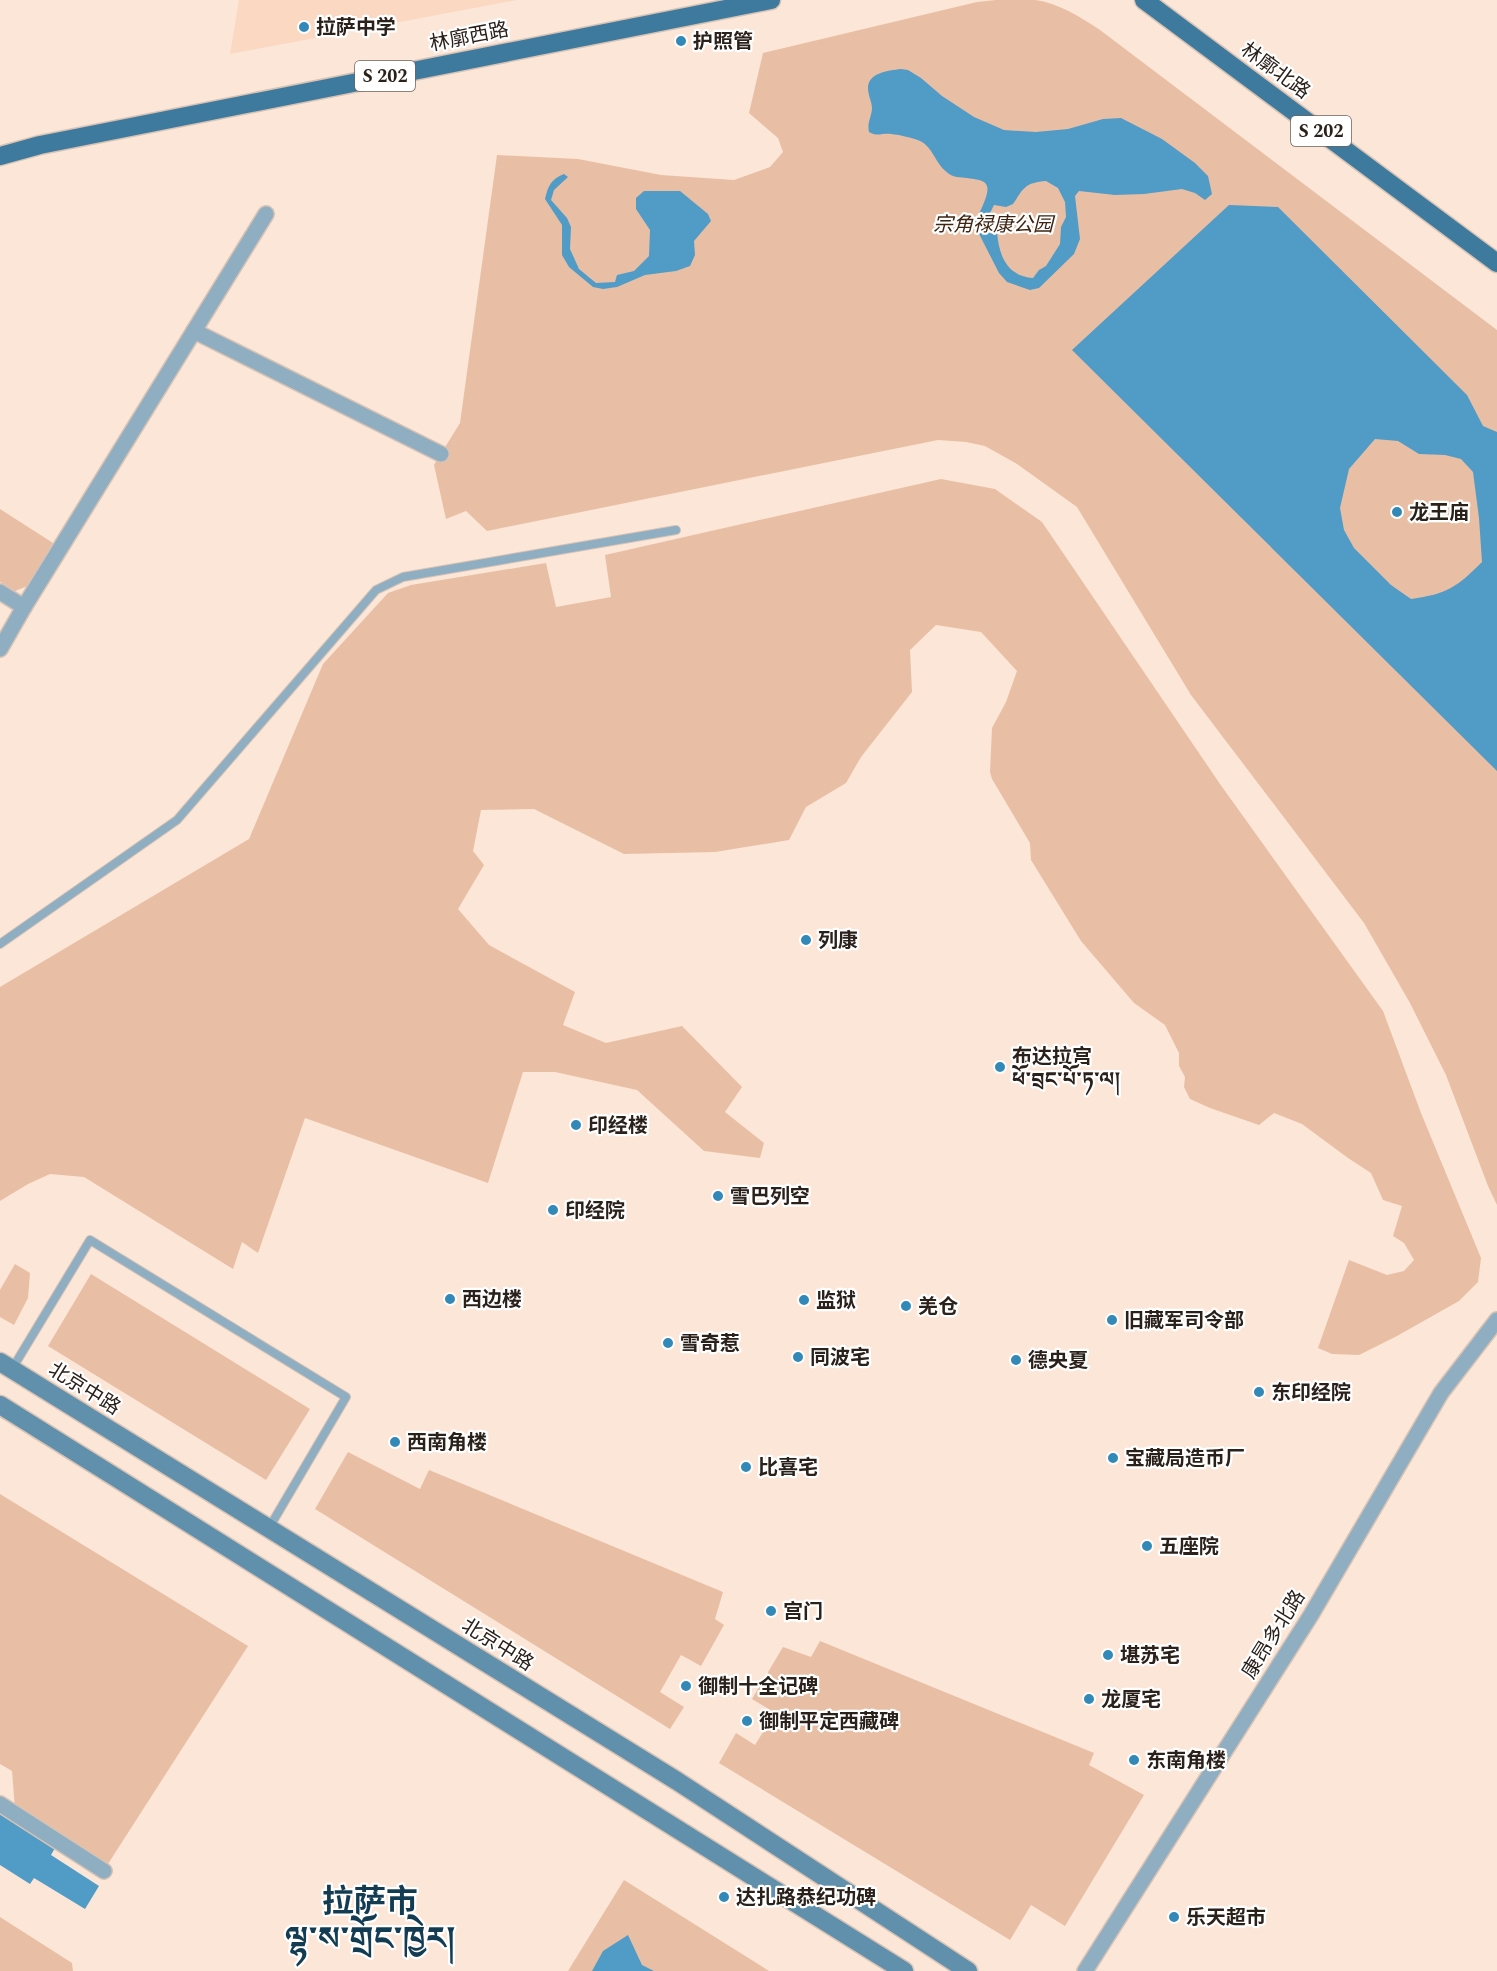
<svg xmlns="http://www.w3.org/2000/svg" width="1497" height="1971" viewBox="0 0 1497 1971" font-family="Spectral,'Noto Sans SC','Noto Serif Tibetan',serif">
  <style>
    .built { fill: #fbd8c2 }
    .green { fill: #e8bfa4 }
    .water { fill: #519bc7; fill-rule: evenodd }
    .lines { fill: none; stroke-linecap: round; stroke-linejoin: round }
    .lane-casing { stroke: #d6c3b5; stroke-width: 10 }
    .street-casing { stroke: #d6c3b5; stroke-width: 18 }
    .secondary-casing { stroke: #d6c3b5; stroke-width: 21 }
    .primary-casing { stroke: #d6c3b5; stroke-width: 21 }
    .lane { stroke: #8faec2; stroke-width: 8 }
    .street { stroke: #8faec2; stroke-width: 15 }
    .secondary { stroke: #6190ad; stroke-width: 18 }
    .primary { stroke: #3d7a9d; stroke-width: 18 }
    .poi-dot { fill: #3288b7; stroke: #fff; stroke-width: 2 }
    .labels { text-anchor: middle; stroke-width: 4.5; stroke-linejoin: round; paint-order: stroke }
    .shield { fill: #fff; stroke: #6b645f; stroke-width: 1.5 }
    .shield-label { font-size: 18px; font-weight: bold; fill: #2b211b }
    .poi-label { font-size: 20px; font-weight: bold; fill: #2b211b; stroke: #fff; text-anchor: start }
    .street-label { font-size: 20px; fill: #2b211b; stroke: #fff }
    .park-label { font-size: 20px; font-style: italic; fill: #3f2411; stroke: #fff }
    .town-label { font-size: 32px; font-weight: bold; fill: #133c53; stroke: #fff }
  </style>
  <rect width="100%" height="100%" fill="#fce6d7"/>
  <polygon class="built" points="239,0 517,0 230,54"/>
  <g class="green">
    <path d="M996,0c13,0 26,0 39,0 24,3 45,17 65,30l397,300v875l-9,-19 -42,-111 -36,-72 -46,-80 -173,-228 -114,-188 -60,-43 -32,-18 -19,-4 -28,-2 -451,91 -21,-20 -20,8 -12,-54 26,-42 37,-268 81,4 83,16 73,5 36,-13 13,-15 -5,-14 -29,-25 14,-60 214,-51z"/>
    <polygon points="941,479 995,489 1042,522 1220,784 1383,1011 1421,1113 1481,1258 1478,1282 1459,1301 1397,1336 1359,1355 1332,1354 1318,1348 1349,1260 1387,1275 1404,1271 1414,1260 1404,1243 1393,1236 1402,1206 1383,1200 1371,1173 1348,1158 1302,1124 1274,1113 1259,1125 1210,1108 1190,1099 1184,1087 1185,1077 1179,1066 1179,1053 1165,1025 1134,1003 1081,941 1031,860 1030,843 992,779 990,772 992,728 1006,702 1017,671 981,632 936,625 910,650 912,692 861,757 846,783 806,807 789,840 715,852 624,854 534,809 481,810 473,851 484,865 458,909 489,945 575,992 563,1025 606,1043 682,1026 742,1087 725,1112 764,1143 760,1158 704,1151 637,1090 555,1072 523,1072 488,1183 305,1118 258,1253 242,1242 233,1269 84,1177 50,1174 28,1184 0,1201 0,987 249,839 323,664 388,593 411,585 546,563 556,607 611,597 605,555"/>
    <polygon points="0,509 53,543 28,586 15,591 0,582"/>
    <polygon points="15,1264 30,1273 28,1298 14,1325 0,1317 0,1290"/>
    <polygon points="91,1274 310,1409 266,1480 48,1346"/>
    <polygon points="348,1452 420,1489 429,1470 723,1592 715,1619 724,1625 701,1666 681,1655 660,1692 684,1707 670,1729 315,1509"/>
    <polygon points="0,1494 248,1646 106,1867 15,1809 12,1771 0,1764"/>
    <polygon points="820,1641 1094,1753 1089,1765 1144,1795 1065,1926 1031,1905 1010,1940 719,1763 736,1733 755,1745 775,1713 752,1699 783,1647 811,1657"/>
    <polygon points="624,1880 769,1971 568,1971"/>
    <polygon points="0,1917 72,1963 73,1971 0,1971"/>
  </g>
  <g class="water">
    <path d="M901,69l7,1 13,8 21,18 32,21 30,13 32,2 32,-3 35,-10 18,-1 41,21 33,24 13,13 4,18 -7,6 -10,-7 -13,-4 -38,5 -29,1 -36,-4 -4,5 5,43 -6,15 -35,34 -9,2 -23,-8 -8,-9 -25,-49c4,-8 16,-30 13,-38 -2,-9 -25,-7 -34,-10 -17,-8 -18,-26 -31,-34 -7,-4 -22,-7 -31,-8 -9,-1 -14,3 -22,-2 -2,-9 2,-14 3,-23 0,-6 -2,-9 -3,-14 -6,-22 17,-24 32,-26zM1046,181l12,7 7,14 1,15 -5,10 -1,17 -14,22 -7,4 -6,8c-26,-2 -34,-22 -36,-46l-7,-3 -5,-6 9,-18 12,2 7,-3c11,-16 11,-21 33,-23z"/>
    <path d="M564,174l4,3 -14,13 -3,10 16,18 4,9 -1,22 9,20 17,14 19,-1 2,-7 17,-4 15,-15 1,-26 -14,-21v-11l8,-7h36l28,23 3,7 -17,20 1,14 -5,11 -14,5 -31,4 -28,12 -14,2 -10,-2 -24,-20 -7,-12v-30l-17,-26c3,-13 6,-20 19,-25z"/>
    <path d="M1229,205l49,2 189,188 16,31 14,6v339l-425,-421zM1375,439l23,2 21,13 26,1 16,4 12,13 6,46 3,44c-25,25 -35,32 -71,37l-20,-14 -37,-37 -10,-18 -4,-22 9,-39z"/>
    <polygon points="0,1814 55,1848 51,1855 99,1886 85,1909 34,1878 30,1884 0,1865"/>
    <polygon points="628,1935 642,1965 654,1971 592,1971 603,1951"/>
  </g>
  <g class="lines">
    <defs>
      <g id="lane">
        <polyline points="0,944 177,820 376,590 403,577 676,530"/>
        <polyline points="12,1369 90,1240 346,1397 269,1528"/>
      </g>
      <g id="street">
        <polyline points="194,331 441,454"/>
        <polyline points="0,592 24,607"/>
        <polyline points="0,649 24,607 266,214"/>
        <polyline points="0,1804 104,1871"/>
        <polyline points="1085,1971 1311,1615 1441,1393 1497,1320"/>
      </g>
      <g id="secondary">
        <polyline points="0,1362 677,1781 968,1971"/>
        <polyline points="0,1405 904,1971"/>
      </g>
      <g id="primary">
        <polyline points="1144,0 1497,263"/>
        <polyline points="0,156 40,145 771,0"/>
      </g>
    </defs>
    <use href="#lane" class="lane-casing"/>
    <use href="#street" class="street-casing"/>
    <use href="#secondary" class="secondary-casing"/>
    <use href="#primary" class="primary-casing"/>
    <use href="#lane" class="lane"/>
    <use href="#street" class="street"/>
    <use href="#secondary" class="secondary"/>
    <use href="#primary" class="primary"/>
  </g>
  <g class="poi-dot">
    <circle cx="304" cy="27" r="6"/>
    <circle cx="681" cy="41" r="6"/>
    <circle cx="1397" cy="512" r="6"/>
    <circle cx="806" cy="940" r="6"/>
    <circle cx="1000" cy="1067" r="6"/>
    <circle cx="576" cy="1125" r="6"/>
    <circle cx="718" cy="1196" r="6"/>
    <circle cx="553" cy="1210" r="6"/>
    <circle cx="450" cy="1299" r="6"/>
    <circle cx="804" cy="1300" r="6"/>
    <circle cx="906" cy="1306" r="6"/>
    <circle cx="1112" cy="1320" r="6"/>
    <circle cx="668" cy="1343" r="6"/>
    <circle cx="798" cy="1357" r="6"/>
    <circle cx="1016" cy="1360" r="6"/>
    <circle cx="1259" cy="1392" r="6"/>
    <circle cx="395" cy="1442" r="6"/>
    <circle cx="1113" cy="1458" r="6"/>
    <circle cx="746" cy="1467" r="6"/>
    <circle cx="1147" cy="1546" r="6"/>
    <circle cx="771" cy="1611" r="6"/>
    <circle cx="1108" cy="1655" r="6"/>
    <circle cx="686" cy="1686" r="6"/>
    <circle cx="1089" cy="1699" r="6"/>
    <circle cx="747" cy="1721" r="6"/>
    <circle cx="1134" cy="1760" r="6"/>
    <circle cx="724" cy="1897" r="6"/>
    <circle cx="1174" cy="1917" r="6"/>
  </g>
  <g class="labels">
    <g class="shield">
      <rect x="355" y="61" width="60" height="30" rx="4.5"/>
      <rect x="1291" y="116" width="60" height="30" rx="4.5"/>
    </g>
    <g class="shield-label">
      <text x="385" y="82">S 202</text>
      <text x="1321" y="137">S 202</text>
    </g>
    <g class="poi-label">
      <text x="316" y="34">拉萨中学</text>
      <text x="693" y="48">护照管</text>
      <text x="1409" y="519">龙王庙</text>
      <text x="818" y="947">列康</text>
      <text x="1012" y="1063">布达拉宫<tspan x="1012" dy="23">ཕོ་བྲང་པོ་ཏ་ལ།</tspan></text>
      <text x="588" y="1132">印经楼</text>
      <text x="730" y="1203">雪巴列空</text>
      <text x="565" y="1217">印经院</text>
      <text x="462" y="1306">西边楼</text>
      <text x="816" y="1307">监狱</text>
      <text x="918" y="1313">羌仓</text>
      <text x="1124" y="1327">旧藏军司令部</text>
      <text x="680" y="1350">雪奇惹</text>
      <text x="810" y="1364">同波宅</text>
      <text x="1028" y="1367">德央夏</text>
      <text x="1271" y="1399">东印经院</text>
      <text x="407" y="1449">西南角楼</text>
      <text x="1125" y="1465">宝藏局造币厂</text>
      <text x="758" y="1474">比喜宅</text>
      <text x="1159" y="1553">五座院</text>
      <text x="783" y="1618">宫门</text>
      <text x="1120" y="1662">堪苏宅</text>
      <text x="698" y="1693">御制十全记碑</text>
      <text x="1101" y="1706">龙厦宅</text>
      <text x="759" y="1728">御制平定西藏碑</text>
      <text x="1146" y="1767">东南角楼</text>
      <text x="736" y="1904">达扎路恭纪功碑</text>
      <text x="1186" y="1924">乐天超市</text>
    </g>
    <g class="street-label">
      <text transform="translate(469 36) rotate(-11)" y="7">林廓西路</text>
      <text transform="translate(1276 70) rotate(36)" y="7">林廓北路</text>
      <text transform="translate(85 1388) rotate(32)" y="7">北京中路</text>
      <text transform="translate(1273 1634) rotate(-58)" y="7">康昂多北路</text>
      <text transform="translate(498 1644) rotate(32)" y="7">北京中路</text>
    </g>
    <g class="park-label">
      <text x="993" y="231">宗角禄康公园</text>
    </g>
    <g class="town-label">
      <text x="370" y="1912">拉萨市<tspan x="370" dy="37">ལྷ་ས་གྲོང་ཁྱེར།</tspan></text>
    </g>
  </g>
</svg>
